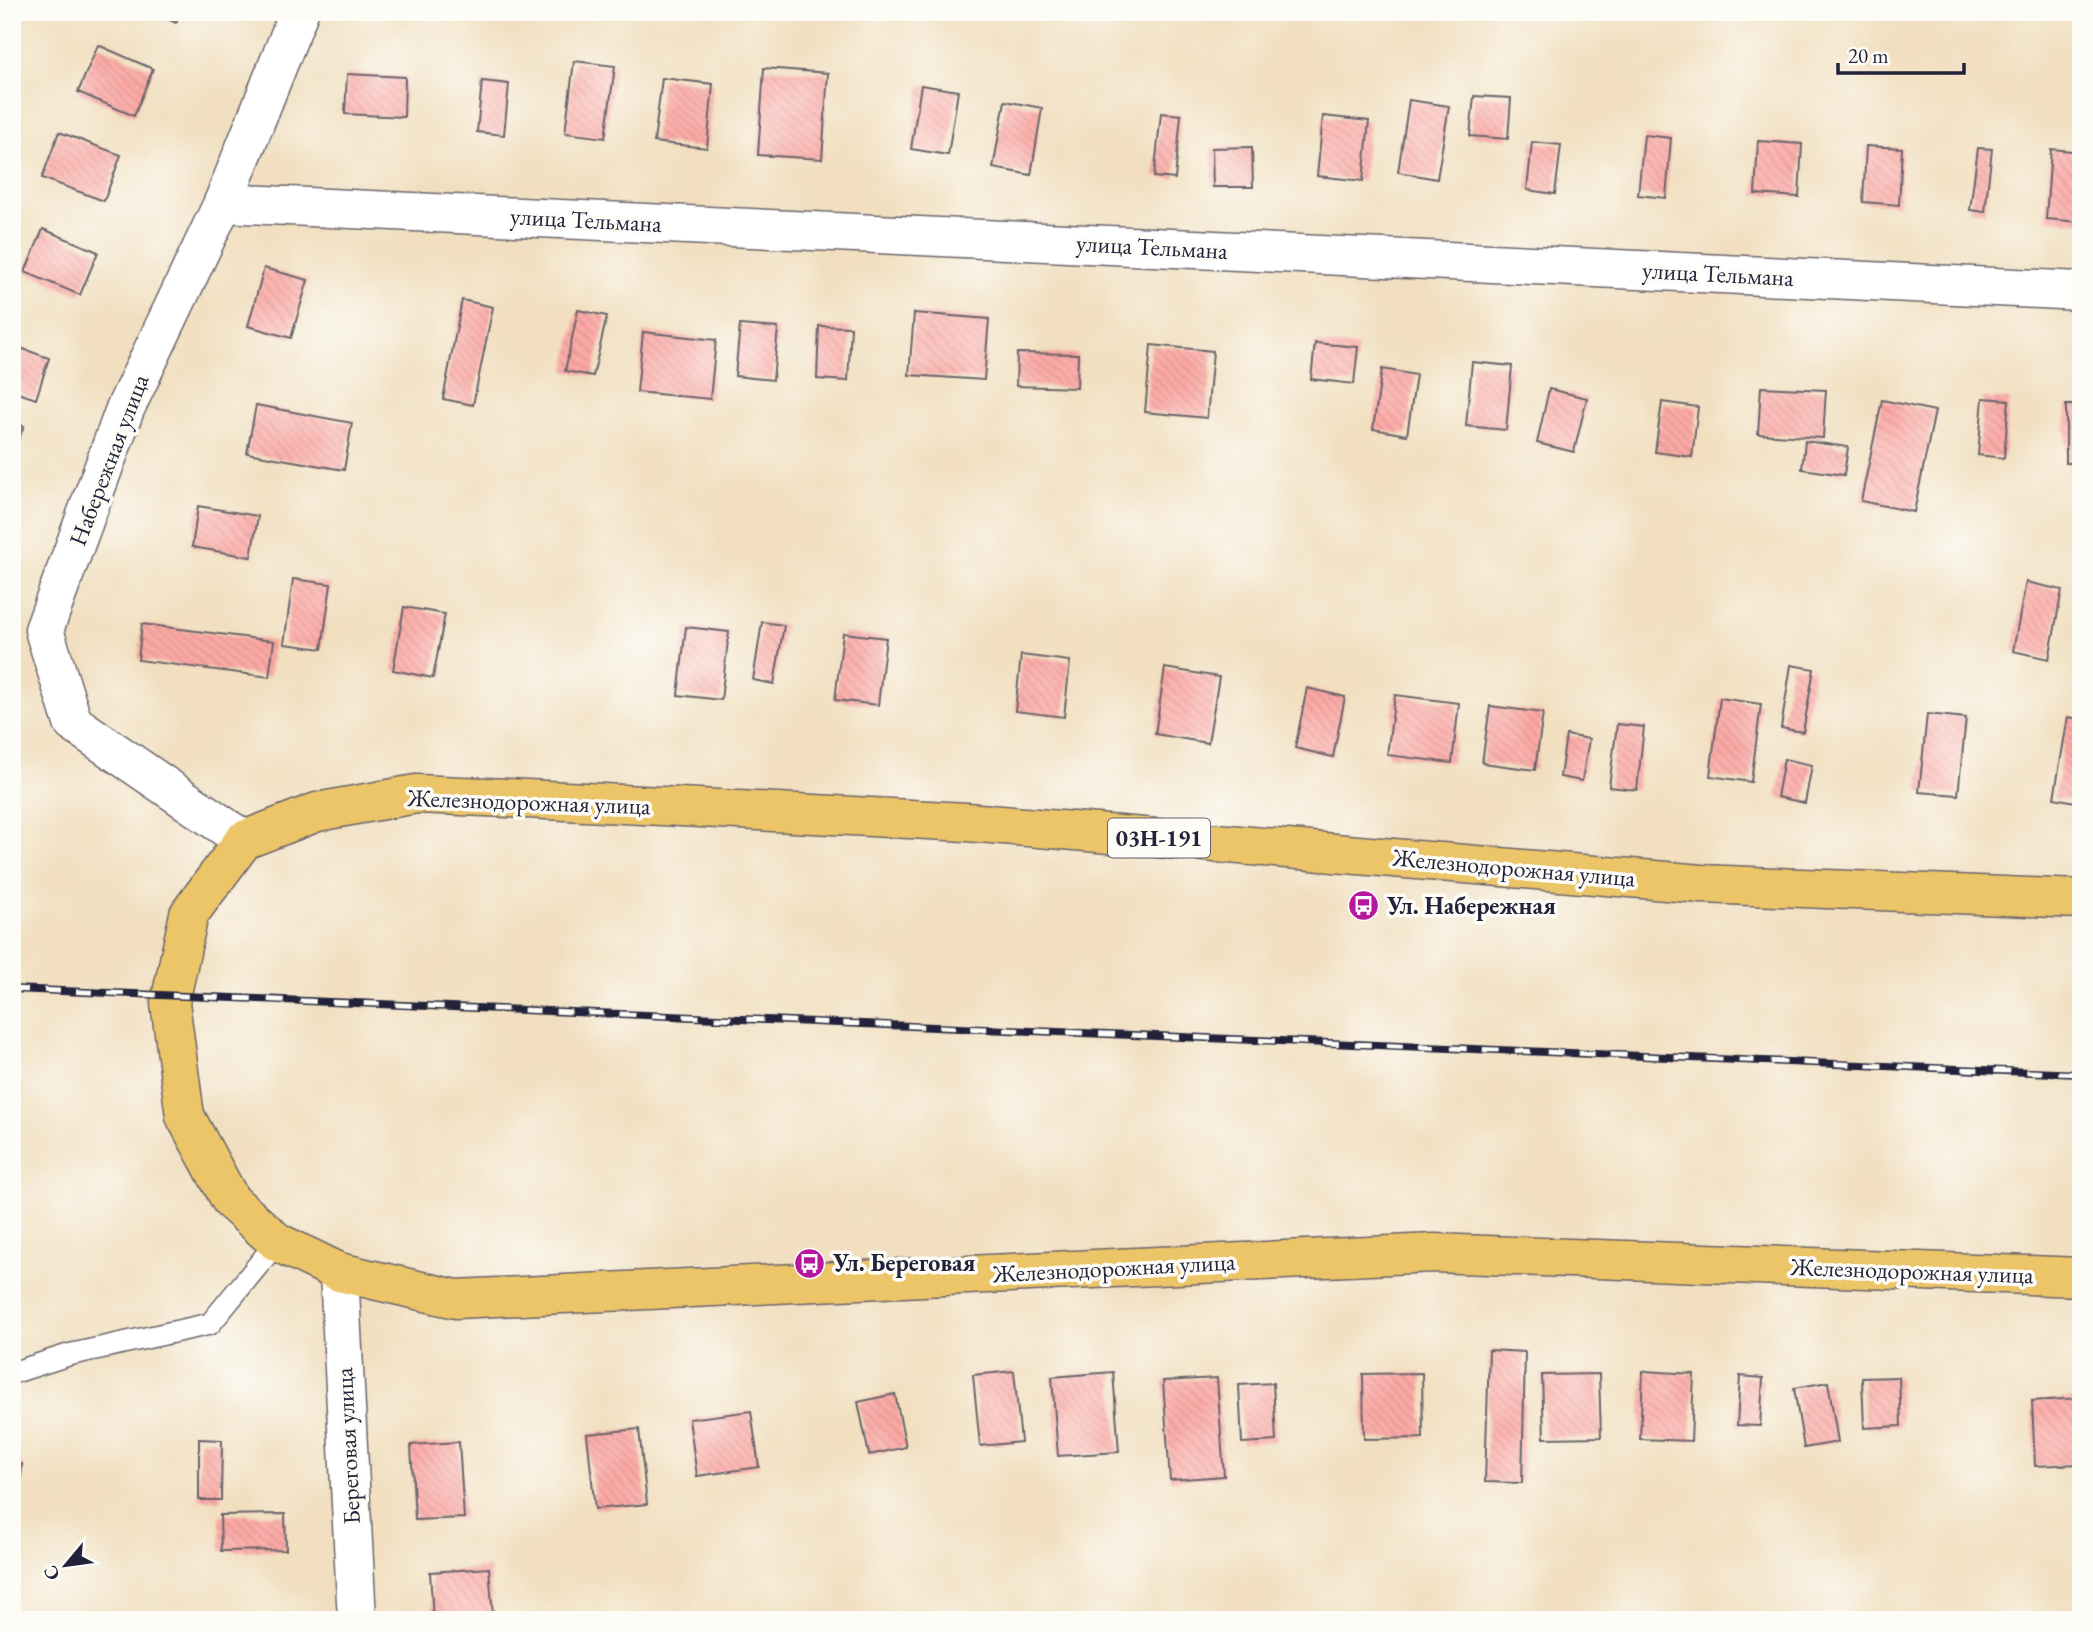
<svg xmlns="http://www.w3.org/2000/svg" width="2093" height="1632" viewBox="0 0 2093 1632" font-family="'EB Garamond',serif">
  <style>
    .building { fill: url(#building-back-hatch) }
    .lines { fill: none; stroke-linecap: round; stroke-linejoin: round }
    .service-casing { stroke: #6a646a; stroke-width: 24 }
    .minor-casing { stroke: #6a646a; stroke-width: 41 }
    .primary-casing { stroke: #6a646a; stroke-width: 41 }
    .service { stroke: #fff; stroke-width: 21 }
    .minor { stroke: #fff; stroke-width: 38 }
    .primary { stroke: #edc569; stroke-width: 38 }
    .rail-casing { stroke: #22223b; stroke-width: 8 }
    .rail { stroke: #fdfcf7; stroke-width: 5; stroke-dasharray: 16; stroke-linecap: butt }
    .labels { text-anchor: middle; stroke-width: 7; stroke-linejoin: round; paint-order: stroke }
    .shield { fill: #fdfcf7; stroke: #646373; stroke-width: 2 }
    .shield-label { font-size: 23px; font-weight: bold; fill: #22223b }
    .street-label { font-size: 24px; fill: #22223b; stroke: #fdfcf7 }
    .poi-label { font-size: 24px; font-weight: bold; fill: #22223b; stroke: #fdfcf7; text-anchor: start }
  </style>
  <defs>
    <pattern id="building-back-hatch" width="6" height="6" patternUnits="userSpaceOnUse" patternTransform="scale(1.75)"><rect width="6" height="6" fill="#fca9a5"/><path d="M-1 5l2 2M0 0l6 6M5-1l2 2" fill="none" stroke="#d8918f"/></pattern>
  </defs>
  <rect width="100%" height="100%" fill="#fdfcf7"/>
  <filter id="ink" filterUnits="userSpaceOnUse"><feTurbulence type="fractalNoise" baseFrequency=".0143" numOctaves="2"/><feDisplacementMap in="SourceGraphic" scale="14" xChannelSelector="R" yChannelSelector="G"/><feConvolveMatrix kernelMatrix="1 2 1 2 8 2 1 2 1" color-interpolation-filters="sRGB"/></filter>
  <filter id="wash" filterUnits="userSpaceOnUse"><feTurbulence type="fractalNoise" baseFrequency=".00686" numOctaves="4" result="noise"/><feDisplacementMap in="SourceGraphic" scale="28" xChannelSelector="R" yChannelSelector="G"/><feGaussianBlur stdDeviation="1.57" result="paint"/><feColorMatrix in="noise" values="0 0 0 0 0 0 0 0 0 0 0 0 0 0 0 0 0 1.4 0 .05"/><feComposite in="paint" operator="in"/></filter>
  <g filter="url(#wash)">
    <rect width="100%" height="100%" fill="#f1dfc0"/>
    <g id="blocks">
      <g class="building">
        <polygon points="153,12 181,12 176,23"/>
        <polygon points="98,45 153,69 134,116 78,92"/>
        <polygon points="574,61 615,66 605,138 565,133"/>
        <polygon points="764,68 828,73 822,159 758,155"/>
        <polygon points="347,74 405,77 404,117 345,114"/>
        <polygon points="662,78 713,84 707,148 654,142"/>
        <polygon points="482,81 509,84 504,135 477,132"/>
        <polygon points="921,85 958,91 948,155 911,149"/>
        <polygon points="1474,96 1511,98 1508,139 1470,136"/>
        <polygon points="1409,100 1449,106 1437,179 1398,172"/>
        <polygon points="1005,101 1042,108 1031,175 993,168"/>
        <polygon points="1161,113 1181,115 1175,179 1154,177"/>
        <polygon points="1323,116 1369,121 1363,181 1317,176"/>
        <polygon points="59,132 121,155 104,201 42,178"/>
        <polygon points="1644,135 1671,138 1666,198 1638,195"/>
        <polygon points="1758,141 1802,144 1799,197 1755,194"/>
        <polygon points="1532,142 1561,145 1555,194 1527,190"/>
        <polygon points="1866,146 1902,148 1899,205 1863,202"/>
        <polygon points="1252,147 1253,187 1213,187 1212,148"/>
        <polygon points="1978,148 1992,149 1985,212 1970,210"/>
        <polygon points="2051,149 2081,152 2081,222 2046,219"/>
        <polygon points="43,229 98,252 80,295 25,272"/>
        <polygon points="264,268 308,280 291,338 248,326"/>
        <polygon points="462,300 493,307 473,405 443,399"/>
        <polygon points="578,310 607,316 593,376 565,371"/>
        <polygon points="914,313 989,319 984,380 909,375"/>
        <polygon points="740,325 778,328 773,380 735,376"/>
        <polygon points="819,326 851,327 848,381 817,379"/>
        <polygon points="643,332 716,340 710,399 637,392"/>
        <polygon points="1315,343 1358,347 1354,384 1311,379"/>
        <polygon points="12,345 49,358 36,399 12,391"/>
        <polygon points="1151,345 1213,351 1207,418 1145,412"/>
        <polygon points="1017,353 1078,354 1077,388 1016,386"/>
        <polygon points="1472,362 1512,366 1506,430 1466,426"/>
        <polygon points="1382,369 1416,375 1407,435 1373,429"/>
        <polygon points="1761,387 1826,390 1823,438 1758,434"/>
        <polygon points="1549,389 1587,398 1574,452 1537,443"/>
        <polygon points="1983,398 2009,400 2004,458 1978,455"/>
        <polygon points="1882,400 1935,411 1914,512 1861,501"/>
        <polygon points="1662,402 1698,407 1692,457 1655,452"/>
        <polygon points="256,405 352,423 344,470 247,453"/>
        <rect x="2066" y="405" width="15" height="58"/>
        <polygon points="12,421 24,426 12,456"/>
        <polygon points="1805,441 1848,447 1844,475 1802,469"/>
        <polygon points="198,506 258,516 251,557 192,547"/>
        <polygon points="293,579 331,584 322,649 284,644"/>
        <polygon points="2026,582 2062,590 2049,659 2013,651"/>
        <polygon points="404,607 445,614 433,678 393,670"/>
        <polygon points="762,622 784,625 774,684 753,680"/>
        <polygon points="142,624 274,641 269,677 138,660"/>
        <polygon points="686,627 729,632 721,700 678,695"/>
        <polygon points="843,633 886,638 878,705 835,700"/>
        <polygon points="1021,655 1070,661 1064,717 1015,711"/>
        <polygon points="1791,665 1814,669 1803,732 1781,728"/>
        <polygon points="1165,668 1219,677 1208,743 1155,734"/>
        <polygon points="1307,688 1345,697 1333,757 1295,748"/>
        <polygon points="1395,695 1459,703 1452,763 1387,755"/>
        <polygon points="1720,698 1761,704 1751,782 1710,776"/>
        <polygon points="1490,706 1543,713 1535,770 1482,763"/>
        <polygon points="1927,714 1966,718 1958,795 1919,792"/>
        <polygon points="2068,717 2081,719 2081,803 2054,798"/>
        <polygon points="1617,724 1644,727 1637,790 1609,787"/>
        <polygon points="1566,735 1589,739 1582,781 1560,777"/>
        <polygon points="1784,759 1812,765 1805,803 1777,797"/>
        <polygon points="1489,1350 1525,1352 1522,1483 1485,1482"/>
        <polygon points="1014,1371 1021,1442 980,1446 973,1375"/>
        <polygon points="1643,1371 1694,1374 1691,1441 1640,1439"/>
        <polygon points="1113,1372 1119,1452 1058,1456 1052,1377"/>
        <polygon points="1422,1373 1423,1438 1364,1439 1363,1374"/>
        <polygon points="1599,1374 1601,1437 1544,1438 1542,1375"/>
        <polygon points="1740,1376 1763,1378 1760,1426 1737,1425"/>
        <polygon points="1899,1377 1901,1426 1864,1428 1862,1378"/>
        <polygon points="1217,1378 1224,1476 1170,1480 1163,1381"/>
        <polygon points="1828,1382 1838,1442 1804,1448 1794,1388"/>
        <polygon points="1273,1383 1276,1441 1242,1443 1239,1385"/>
        <polygon points="895,1394 906,1447 869,1455 858,1402"/>
        <polygon points="2081,1398 2081,1464 2035,1466 2032,1401"/>
        <polygon points="751,1411 759,1467 697,1476 689,1419"/>
        <polygon points="639,1429 647,1504 595,1509 587,1434"/>
        <polygon points="199,1439 222,1440 221,1500 199,1500"/>
        <polygon points="459,1442 464,1518 415,1520 411,1445"/>
        <polygon points="12,1463 22,1464 18,1517 12,1516"/>
        <polygon points="285,1514 286,1550 221,1551 220,1515"/>
        <polygon points="489,1568 493,1616 433,1620 430,1572"/>
      </g>
    </g>
  </g>
  <g filter="url(#ink)">
    <use href="#blocks" fill-opacity="0" stroke="#6a646a" stroke-width="2"/>
    <g class="lines">
      <defs>
        <polyline id="service" points="12,1373 68,1355 210,1324 277,1242"/>
        <g id="minor">
          <polyline points="223,203 2081,291"/>
          <polyline points="244,840 73,723 44,630 125,409 223,203 299,12"/>
          <polyline points="339,1272 357,1620"/>
        </g>
        <polyline id="primary" points="2081,899 1702,884 967,822 508,798 416,794 317,812 244,840 189,914 170,1003 185,1116 231,1201 277,1242 339,1272 456,1299 1434,1253 2081,1277"/>
      </defs>
      <use href="#service" class="service-casing"/>
      <use href="#minor" class="minor-casing"/>
      <use href="#primary" class="primary-casing"/>
      <use href="#service" class="service"/>
      <use href="#minor" class="minor"/>
      <use href="#primary" class="primary"/>
      <defs>
        <polyline id="rail" points="12,989 2081,1074"/>
      </defs>
      <use href="#rail" class="rail-casing"/>
      <use href="#rail" class="rail"/>
    </g>
  </g>
  <defs>
    <symbol id="bus-disc" viewBox="-11 -11 22 22"><circle r="9.5" fill="#b5179e" stroke="#fdfcf7"/><path d="M-5-6H5V4H4V6H2V4H-2V6H-4V4H-5ZM-3.5-4V0h7V-4ZM-3.5 1.2v1.5H-2V1.2ZM2 1.2v1.5H3.5V1.2Z" fill="#fff"/></symbol>
  </defs>
  <g fill-rule="evenodd">
    <use href="#bus-disc" x="1346" y="888" width="35" height="35"/>
    <use href="#bus-disc" x="792" y="1246" width="35" height="35"/>
  </g>
  <g class="labels">
    <rect class="shield" x="1108" y="818.5" width="102" height="39" rx="5"/>
    <g class="shield-label">
      <text x="1159" y="846">03Н-191</text>
    </g>
    <g class="street-label">
      <text transform="translate(586 220) rotate(3)" y="8">улица Тельмана</text>
      <text transform="translate(1152 247) rotate(3)" y="8">улица Тельмана</text>
      <text transform="translate(1718 274) rotate(3)" y="8">улица Тельмана</text>
      <text transform="translate(109 460) rotate(-69)" y="8">Набережная улица</text>
      <text transform="translate(529 802) rotate(2)" y="8">Железнодорожная улица</text>
      <text transform="translate(1514 868) rotate(5)" y="8">Железнодорожная улица</text>
      <text transform="translate(1114 1268) rotate(-3)" y="8">Железнодорожная улица</text>
      <text transform="translate(1912 1271) rotate(2)" y="8">Железнодорожная улица</text>
      <text transform="translate(348 1446) rotate(-93)" y="8">Береговая улица</text>
    </g>
    <g class="poi-label">
      <text x="1387" y="914">Ул. Набережная</text>
      <text x="833" y="1271">Ул. Береговая</text>
    </g>
  </g>
  <rect width="2093" height="1632" fill="none" stroke="#fdfcf7" stroke-width="42"/>
  <g transform="translate(66 1565) rotate(241)" stroke="#fdfcf7" stroke-width="5" paint-order="stroke">
  <path d="M0-5L12 26L0 18L-12 26Z" fill="#22223b"/>
  <text y="-10" font-size="19" font-weight="bold" text-anchor="middle" fill="#22223b">С</text>
  </g>
  <path d="M1838 63v10h126v-10" fill="none" stroke="#22223b" stroke-width="3.5"/>
  <text x="1848" y="63" font-size="21" fill="#22223b" stroke="#fdfcf7" stroke-width="5" paint-order="stroke">20 m</text>
</svg>
